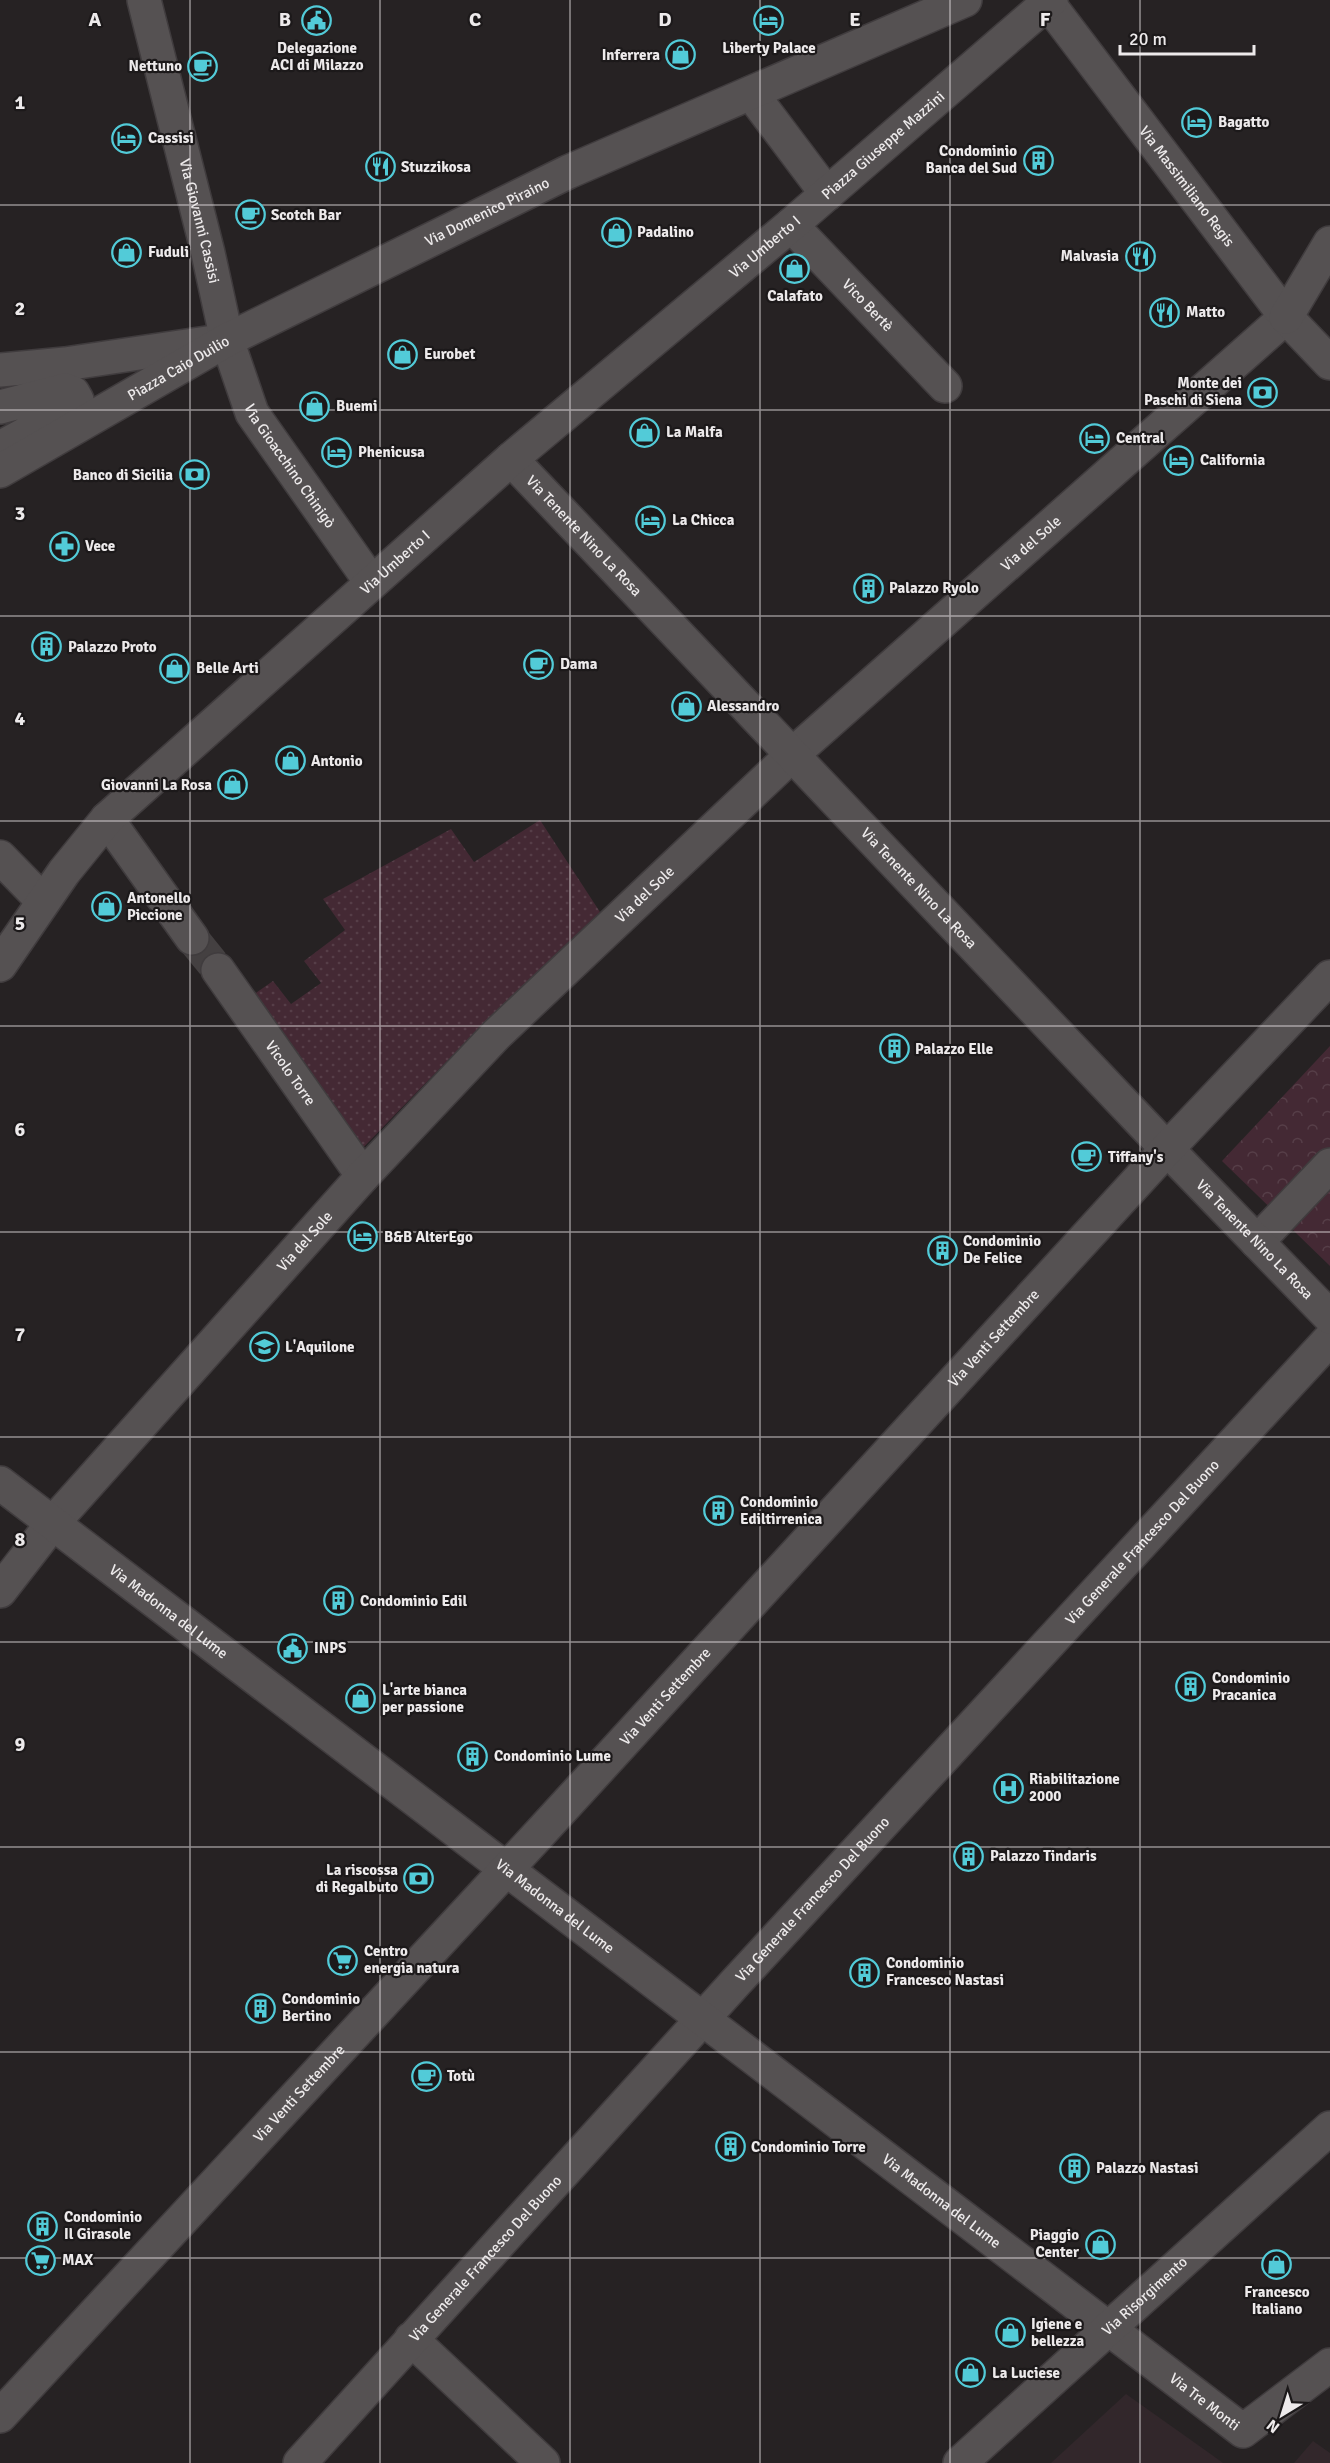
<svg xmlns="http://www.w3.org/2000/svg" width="1330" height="2463" viewBox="0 0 1330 2463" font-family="Signika,sans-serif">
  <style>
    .built { fill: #32272b }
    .grass { fill: url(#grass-dots) }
    .park { fill: url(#park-crowns) }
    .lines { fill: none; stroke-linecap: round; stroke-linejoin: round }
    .street-tunnel { stroke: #444041; stroke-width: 33; stroke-dasharray: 33 16; stroke-linecap: butt }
    .street-casing { stroke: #403c3e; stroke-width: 36 }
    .secondary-casing { stroke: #403c3e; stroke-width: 36 }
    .street { stroke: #555152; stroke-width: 33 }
    .secondary { stroke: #555152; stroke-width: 33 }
    .grid { fill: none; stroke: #edeaeb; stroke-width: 1.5; stroke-opacity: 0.55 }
    .labels { text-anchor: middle; stroke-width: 4.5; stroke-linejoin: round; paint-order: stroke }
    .poi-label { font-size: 15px; font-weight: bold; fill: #edeaeb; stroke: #1c191a; text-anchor: start }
    .street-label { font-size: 15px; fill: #edeaeb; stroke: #1c191a }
    .grid-label { font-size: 20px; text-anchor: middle; font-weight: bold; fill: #edeaeb; stroke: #1c191a; stroke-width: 4.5; stroke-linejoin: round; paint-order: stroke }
  </style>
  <defs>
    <pattern id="grass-dots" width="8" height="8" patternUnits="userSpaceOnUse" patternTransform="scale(1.5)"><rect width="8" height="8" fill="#442934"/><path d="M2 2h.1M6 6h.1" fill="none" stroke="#563e48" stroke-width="1.8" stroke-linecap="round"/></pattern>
    <pattern id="park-crowns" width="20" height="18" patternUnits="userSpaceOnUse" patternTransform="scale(1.5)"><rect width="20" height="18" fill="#442934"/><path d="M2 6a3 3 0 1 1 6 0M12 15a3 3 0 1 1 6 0" fill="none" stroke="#563e48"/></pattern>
  </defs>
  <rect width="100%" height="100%" fill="#262223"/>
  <g class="built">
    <polygon points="1126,2394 1212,2455 1223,2463 1051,2463"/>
    <polygon points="1313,2441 1330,2453 1330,2463 1294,2463"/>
  </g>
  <polygon class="grass" points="540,820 600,912 482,1025 356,1155 246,1000 273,981 291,1004 321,983 304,961 345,930 323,899 451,829 474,862"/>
  <polygon class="park" points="1330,1046 1330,1266 1222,1161"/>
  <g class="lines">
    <polyline class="street-tunnel" points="192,938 218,970"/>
    <defs>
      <g id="street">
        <polyline points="751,93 827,194"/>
        <path id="s1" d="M791,225l154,161"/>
        <polyline points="0,370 65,364 227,340"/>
        <polyline points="0,407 65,390 73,393 77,400 73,408 0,448"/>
        <polyline points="107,819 192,938"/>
        <polyline points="0,857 43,901"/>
        <path id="s2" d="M218,970l145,206"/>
        <polyline points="1257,1242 1330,1165"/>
        <path id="s3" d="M0,1591l52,-67 311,-348 133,-141 297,-281 493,-437"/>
        <polyline points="411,2339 543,2463"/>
        <path id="s4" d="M300,2463l436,-481 594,-643"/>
      </g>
      <g id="secondary">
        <path id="s5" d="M144,0l64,253 19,87 25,73 119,169"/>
        <path id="s6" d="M1048,3l238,314 44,46"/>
        <polyline points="1286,317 1330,243"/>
        <path id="s7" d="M511,459l656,690 163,168"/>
        <path id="s8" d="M0,471l227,-131 341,-168 397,-172"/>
        <path id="s9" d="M0,965l64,-93 43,-53 404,-360 280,-234 260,-225"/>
        <path id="s10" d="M0,1483l1243,948 87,-66"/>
        <path id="s11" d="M0,2416l541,-584 626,-683 163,-172"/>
        <path id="s12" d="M960,2463l370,-335"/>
      </g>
    </defs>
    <use href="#street" class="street-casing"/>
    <use href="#secondary" class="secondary-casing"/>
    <use href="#street" class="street"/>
    <use href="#secondary" class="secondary"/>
  </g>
  <path class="grid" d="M190,0v2463M380,0v2463M570,0v2463M760,0v2463M950,0v2463M1140,0v2463M0,205h1330M0,410h1330M0,616h1330M0,821h1330M0,1026h1330M0,1232h1330M0,1437h1330M0,1642h1330M0,1847h1330M0,2052h1330M0,2258h1330"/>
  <defs>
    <symbol id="civic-ring" viewBox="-11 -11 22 22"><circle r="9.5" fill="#1c191a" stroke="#52cbd8" stroke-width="1.5"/><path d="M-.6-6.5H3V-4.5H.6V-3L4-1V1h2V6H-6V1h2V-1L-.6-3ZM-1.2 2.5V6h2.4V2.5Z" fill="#52cbd8"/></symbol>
    <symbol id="hotel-ring" viewBox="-11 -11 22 22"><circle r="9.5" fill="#1c191a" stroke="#52cbd8" stroke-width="1.5"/><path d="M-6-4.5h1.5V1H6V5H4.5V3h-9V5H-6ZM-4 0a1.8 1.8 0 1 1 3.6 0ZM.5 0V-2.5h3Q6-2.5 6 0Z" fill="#52cbd8"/></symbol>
    <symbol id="shop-ring" viewBox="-11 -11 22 22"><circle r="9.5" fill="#1c191a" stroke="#52cbd8" stroke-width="1.5"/><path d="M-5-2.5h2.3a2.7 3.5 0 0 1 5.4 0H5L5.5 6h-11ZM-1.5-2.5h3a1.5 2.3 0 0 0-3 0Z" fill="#52cbd8"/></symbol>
    <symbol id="cafe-ring" viewBox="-11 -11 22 22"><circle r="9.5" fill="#1c191a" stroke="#52cbd8" stroke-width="1.5"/><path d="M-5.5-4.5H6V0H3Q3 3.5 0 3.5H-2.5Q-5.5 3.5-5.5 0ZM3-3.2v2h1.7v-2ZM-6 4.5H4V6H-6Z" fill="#52cbd8"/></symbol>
    <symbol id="building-ring" viewBox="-11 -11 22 22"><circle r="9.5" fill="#1c191a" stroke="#52cbd8" stroke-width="1.5"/><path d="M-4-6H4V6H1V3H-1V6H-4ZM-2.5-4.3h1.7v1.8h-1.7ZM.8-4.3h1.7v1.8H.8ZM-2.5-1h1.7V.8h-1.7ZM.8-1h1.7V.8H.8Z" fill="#52cbd8"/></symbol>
    <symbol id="restaurant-ring" viewBox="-11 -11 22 22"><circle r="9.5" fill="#1c191a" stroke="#52cbd8" stroke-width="1.5"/><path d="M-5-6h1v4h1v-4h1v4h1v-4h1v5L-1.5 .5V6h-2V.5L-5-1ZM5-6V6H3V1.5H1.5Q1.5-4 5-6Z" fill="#52cbd8"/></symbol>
    <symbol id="bank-ring" viewBox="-11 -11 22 22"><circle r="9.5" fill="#1c191a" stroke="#52cbd8" stroke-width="1.5"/><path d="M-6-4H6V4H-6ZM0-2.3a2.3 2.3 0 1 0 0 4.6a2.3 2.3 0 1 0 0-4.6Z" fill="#52cbd8"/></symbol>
    <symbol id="pharmacy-ring" viewBox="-11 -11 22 22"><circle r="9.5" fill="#1c191a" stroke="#52cbd8" stroke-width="1.5"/><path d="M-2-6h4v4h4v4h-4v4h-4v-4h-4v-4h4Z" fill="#52cbd8"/></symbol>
    <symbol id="school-ring" viewBox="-11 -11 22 22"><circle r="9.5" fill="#1c191a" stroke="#52cbd8" stroke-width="1.5"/><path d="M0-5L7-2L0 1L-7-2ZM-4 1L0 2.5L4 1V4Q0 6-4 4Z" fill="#52cbd8"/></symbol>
    <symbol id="hospital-ring" viewBox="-11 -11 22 22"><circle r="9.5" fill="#1c191a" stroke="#52cbd8" stroke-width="1.5"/><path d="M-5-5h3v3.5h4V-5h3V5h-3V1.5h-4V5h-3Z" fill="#52cbd8"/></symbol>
    <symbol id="supermarket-ring" viewBox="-11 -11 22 22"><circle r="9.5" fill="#1c191a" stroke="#52cbd8" stroke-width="1.5"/><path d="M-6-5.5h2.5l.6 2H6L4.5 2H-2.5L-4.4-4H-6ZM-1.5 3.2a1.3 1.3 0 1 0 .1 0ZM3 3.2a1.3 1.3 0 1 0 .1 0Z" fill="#52cbd8"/></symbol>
  </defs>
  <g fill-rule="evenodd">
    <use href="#civic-ring" x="300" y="4" width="33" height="33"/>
    <use href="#hotel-ring" x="752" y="4" width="33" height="33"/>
    <use href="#shop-ring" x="664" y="38" width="33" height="33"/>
    <use href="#cafe-ring" x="186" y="50" width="33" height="33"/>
    <use href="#hotel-ring" x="1180" y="106" width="33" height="33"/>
    <use href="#hotel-ring" x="110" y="122" width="33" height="33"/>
    <use href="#building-ring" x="1022" y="144" width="33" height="33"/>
    <use href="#restaurant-ring" x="364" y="150" width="33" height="33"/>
    <use href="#cafe-ring" x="234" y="198" width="33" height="33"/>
    <use href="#shop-ring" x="600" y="216" width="33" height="33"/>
    <use href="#shop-ring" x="110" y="236" width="33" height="33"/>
    <use href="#restaurant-ring" x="1124" y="240" width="33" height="33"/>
    <use href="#shop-ring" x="778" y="252" width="33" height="33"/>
    <use href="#restaurant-ring" x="1148" y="296" width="33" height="33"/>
    <use href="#shop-ring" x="386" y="338" width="33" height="33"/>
    <use href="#bank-ring" x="1246" y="376" width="33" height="33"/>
    <use href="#shop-ring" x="298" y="390" width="33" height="33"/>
    <use href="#shop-ring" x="628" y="416" width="33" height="33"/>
    <use href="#hotel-ring" x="1078" y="422" width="33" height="33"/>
    <use href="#hotel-ring" x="320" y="436" width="33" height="33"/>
    <use href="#hotel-ring" x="1162" y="444" width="33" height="33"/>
    <use href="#bank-ring" x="178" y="458" width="33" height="33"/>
    <use href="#hotel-ring" x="634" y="504" width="33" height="33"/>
    <use href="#pharmacy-ring" x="48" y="530" width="33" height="33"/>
    <use href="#building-ring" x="852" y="572" width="33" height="33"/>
    <use href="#building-ring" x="30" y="630" width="33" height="33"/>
    <use href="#cafe-ring" x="522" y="648" width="33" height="33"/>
    <use href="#shop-ring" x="158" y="652" width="33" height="33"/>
    <use href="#shop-ring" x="670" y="690" width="33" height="33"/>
    <use href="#shop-ring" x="274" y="744" width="33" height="33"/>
    <use href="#shop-ring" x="216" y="768" width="33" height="33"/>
    <use href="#shop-ring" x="90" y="890" width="33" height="33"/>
    <use href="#building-ring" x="878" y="1032" width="33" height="33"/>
    <use href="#cafe-ring" x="1070" y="1140" width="33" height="33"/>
    <use href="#hotel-ring" x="346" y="1220" width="33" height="33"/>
    <use href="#building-ring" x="926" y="1234" width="33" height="33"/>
    <use href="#school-ring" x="248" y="1330" width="33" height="33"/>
    <use href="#building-ring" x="702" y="1494" width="33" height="33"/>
    <use href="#building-ring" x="322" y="1584" width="33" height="33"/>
    <use href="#civic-ring" x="276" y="1632" width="33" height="33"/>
    <use href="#building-ring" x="1174" y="1670" width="33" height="33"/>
    <use href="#shop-ring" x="344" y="1682" width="33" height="33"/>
    <use href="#building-ring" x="456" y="1740" width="33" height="33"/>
    <use href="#hospital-ring" x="992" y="1772" width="33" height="33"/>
    <use href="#building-ring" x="952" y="1840" width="33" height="33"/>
    <use href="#bank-ring" x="402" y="1862" width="33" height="33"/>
    <use href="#supermarket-ring" x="326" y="1944" width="33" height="33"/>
    <use href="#building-ring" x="848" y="1956" width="33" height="33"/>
    <use href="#building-ring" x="244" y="1992" width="33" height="33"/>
    <use href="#cafe-ring" x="410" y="2060" width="33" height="33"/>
    <use href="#building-ring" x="714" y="2130" width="33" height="33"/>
    <use href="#building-ring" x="1058" y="2152" width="33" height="33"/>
    <use href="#building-ring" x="26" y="2210" width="33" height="33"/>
    <use href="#shop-ring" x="1084" y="2228" width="33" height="33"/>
    <use href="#supermarket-ring" x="24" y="2244" width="33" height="33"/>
    <use href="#shop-ring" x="1260" y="2248" width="33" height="33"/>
    <use href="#shop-ring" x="994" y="2316" width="33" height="33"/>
    <use href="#shop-ring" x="954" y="2356" width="33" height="33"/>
  </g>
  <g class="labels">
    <g class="poi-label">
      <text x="317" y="53" text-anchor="middle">Delegazione<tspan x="317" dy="17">ACI di Milazzo</tspan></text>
      <text x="769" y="53" text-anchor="middle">Liberty Palace</text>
      <text x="660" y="60" text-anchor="end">Inferrera</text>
      <text x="182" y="71" text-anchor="end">Nettuno</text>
      <text x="1218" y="127">Bagatto</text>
      <text x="148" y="143">Cassisi</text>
      <text x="1017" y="156" text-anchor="end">Condominio<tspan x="1017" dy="17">Banca del Sud</tspan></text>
      <text x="401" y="172">Stuzzikosa</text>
      <text x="271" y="220">Scotch Bar</text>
      <text x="637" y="237">Padalino</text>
      <text x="148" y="257">Fuduli</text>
      <text x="1119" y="261" text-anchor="end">Malvasia</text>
      <text x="795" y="301" text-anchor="middle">Calafato</text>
      <text x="1186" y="317">Matto</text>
      <text x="424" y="359">Eurobet</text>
      <text x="1242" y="388" text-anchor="end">Monte dei<tspan x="1242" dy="17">Paschi di Siena</tspan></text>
      <text x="336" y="411">Buemi</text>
      <text x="666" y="437">La Malfa</text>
      <text x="1116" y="443">Central</text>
      <text x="358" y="457">Phenicusa</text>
      <text x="1200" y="465">California</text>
      <text x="173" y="480" text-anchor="end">Banco di Sicilia</text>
      <text x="672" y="525">La Chicca</text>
      <text x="85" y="551">Vece</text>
      <text x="889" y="593">Palazzo Ryolo</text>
      <text x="68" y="652">Palazzo Proto</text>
      <text x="560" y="669">Dama</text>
      <text x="196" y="673">Belle Arti</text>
      <text x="707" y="711">Alessandro</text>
      <text x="311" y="766">Antonio</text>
      <text x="212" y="790" text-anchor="end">Giovanni La Rosa</text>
      <text x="127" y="903">Antonello<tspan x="127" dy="17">Piccione</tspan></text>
      <text x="915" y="1054">Palazzo Elle</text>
      <text x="1108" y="1162">Tiffany's</text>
      <text x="384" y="1242">B&amp;B AlterEgo</text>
      <text x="963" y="1246">Condominio<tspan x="963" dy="17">De Felice</tspan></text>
      <text x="285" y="1352">L'Aquilone</text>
      <text x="740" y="1507">Condominio<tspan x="740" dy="17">Ediltirrenica</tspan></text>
      <text x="360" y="1606">Condominio Edil</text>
      <text x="314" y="1653">INPS</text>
      <text x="1212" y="1683">Condominio<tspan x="1212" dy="17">Pracanica</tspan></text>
      <text x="382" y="1695">L'arte bianca<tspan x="382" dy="17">per passione</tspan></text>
      <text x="494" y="1761">Condominio Lume</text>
      <text x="1029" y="1784">Riabilitazione<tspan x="1029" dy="17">2000</tspan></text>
      <text x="990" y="1861">Palazzo Tindaris</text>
      <text x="398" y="1875" text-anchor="end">La riscossa<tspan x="398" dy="17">di Regalbuto</tspan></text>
      <text x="364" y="1956">Centro<tspan x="364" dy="17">energia natura</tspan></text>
      <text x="886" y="1968">Condominio<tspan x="886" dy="17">Francesco Nastasi</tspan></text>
      <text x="282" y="2004">Condominio<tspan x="282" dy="17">Bertino</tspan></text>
      <text x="447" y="2081">Totù</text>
      <text x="751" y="2152">Condominio Torre</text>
      <text x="1096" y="2173">Palazzo Nastasi</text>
      <text x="64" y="2222">Condominio<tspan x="64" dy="17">Il Girasole</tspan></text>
      <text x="1079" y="2240" text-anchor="end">Piaggio<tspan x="1079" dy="17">Center</tspan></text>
      <text x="62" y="2265">MAX</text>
      <text x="1277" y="2297" text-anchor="middle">Francesco<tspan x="1277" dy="17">Italiano</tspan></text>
      <text x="1031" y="2329">Igiene e<tspan x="1031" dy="17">bellezza</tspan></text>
      <text x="992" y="2378">La Luciese</text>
    </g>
    <g class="street-label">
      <text dy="5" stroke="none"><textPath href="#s9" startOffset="1209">Piazza Giuseppe Mazzini</textPath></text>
      <text dy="5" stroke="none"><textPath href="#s6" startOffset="230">Via Massimiliano Regis</textPath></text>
      <text dy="5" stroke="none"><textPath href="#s8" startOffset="552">Via Domenico Piraino</textPath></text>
      <text dy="5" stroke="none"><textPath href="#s5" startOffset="228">Via Giovanni Cassisi</textPath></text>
      <text dy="5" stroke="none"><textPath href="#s9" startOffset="1053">Via Umberto I</textPath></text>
      <text dy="5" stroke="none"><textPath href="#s1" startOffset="111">Vico Bertè</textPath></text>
      <text dy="5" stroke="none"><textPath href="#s8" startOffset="206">Piazza Caio Duilio</textPath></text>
      <text dy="5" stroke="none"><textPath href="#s5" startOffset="492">Via Gioacchino Chinigò</textPath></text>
      <text dy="5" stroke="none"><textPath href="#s7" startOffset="106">Via Tenente Nino La Rosa</textPath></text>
      <text dy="5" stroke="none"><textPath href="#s3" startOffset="1472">Via del Sole</textPath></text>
      <text dy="5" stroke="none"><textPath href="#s9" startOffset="567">Via Umberto I</textPath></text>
      <text dy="5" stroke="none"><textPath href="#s7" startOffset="592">Via Tenente Nino La Rosa</textPath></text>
      <text dy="5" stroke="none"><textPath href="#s3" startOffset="950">Via del Sole</textPath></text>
      <text dy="5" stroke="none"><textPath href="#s2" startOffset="126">Vicolo Torre</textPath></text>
      <text dy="5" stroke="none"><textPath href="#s7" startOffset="1078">Via Tenente Nino La Rosa</textPath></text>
      <text dy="5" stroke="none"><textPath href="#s3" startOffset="464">Via del Sole</textPath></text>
      <text dy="5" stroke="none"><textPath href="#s11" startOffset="1466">Via Venti Settembre</textPath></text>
      <text dy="5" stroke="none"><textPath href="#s4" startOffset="1248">Via Generale Francesco Del Buono</textPath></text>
      <text dy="5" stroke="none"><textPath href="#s10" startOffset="212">Via Madonna del Lume</textPath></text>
      <text dy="5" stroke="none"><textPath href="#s11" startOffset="980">Via Venti Settembre</textPath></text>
      <text dy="5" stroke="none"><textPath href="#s4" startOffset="762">Via Generale Francesco Del Buono</textPath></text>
      <text dy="5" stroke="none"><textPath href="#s10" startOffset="698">Via Madonna del Lume</textPath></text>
      <text dy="5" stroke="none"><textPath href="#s11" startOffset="440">Via Venti Settembre</textPath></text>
      <text dy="5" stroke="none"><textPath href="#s10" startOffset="1184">Via Madonna del Lume</textPath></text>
      <text dy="5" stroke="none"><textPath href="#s4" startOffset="276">Via Generale Francesco Del Buono</textPath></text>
      <text dy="5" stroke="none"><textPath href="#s12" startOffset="249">Via Risorgimento</textPath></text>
      <text dy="5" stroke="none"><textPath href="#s10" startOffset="1515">Via Tre Monti</textPath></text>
    </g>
  </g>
  <g class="grid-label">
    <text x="95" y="26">A</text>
    <text x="285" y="26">B</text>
    <text x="475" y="26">C</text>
    <text x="665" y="26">D</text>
    <text x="855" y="26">E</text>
    <text x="1045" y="26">F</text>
    <text x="20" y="109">1</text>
    <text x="20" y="315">2</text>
    <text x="20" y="520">3</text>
    <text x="20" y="725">4</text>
    <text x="20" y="930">5</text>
    <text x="20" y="1136">6</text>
    <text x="20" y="1341">7</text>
    <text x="20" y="1546">8</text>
    <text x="20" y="1751">9</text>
  </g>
  <g transform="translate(1282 2415) rotate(218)" stroke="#1c191a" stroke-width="4.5" paint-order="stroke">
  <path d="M0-4.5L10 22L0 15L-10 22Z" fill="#edeaeb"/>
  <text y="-9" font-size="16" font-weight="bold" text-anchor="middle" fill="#edeaeb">N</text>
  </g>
  <path d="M1120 45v9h134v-9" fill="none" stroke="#edeaeb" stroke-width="3"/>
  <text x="1129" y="45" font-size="18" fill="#edeaeb" stroke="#1c191a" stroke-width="4.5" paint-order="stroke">20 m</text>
</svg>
